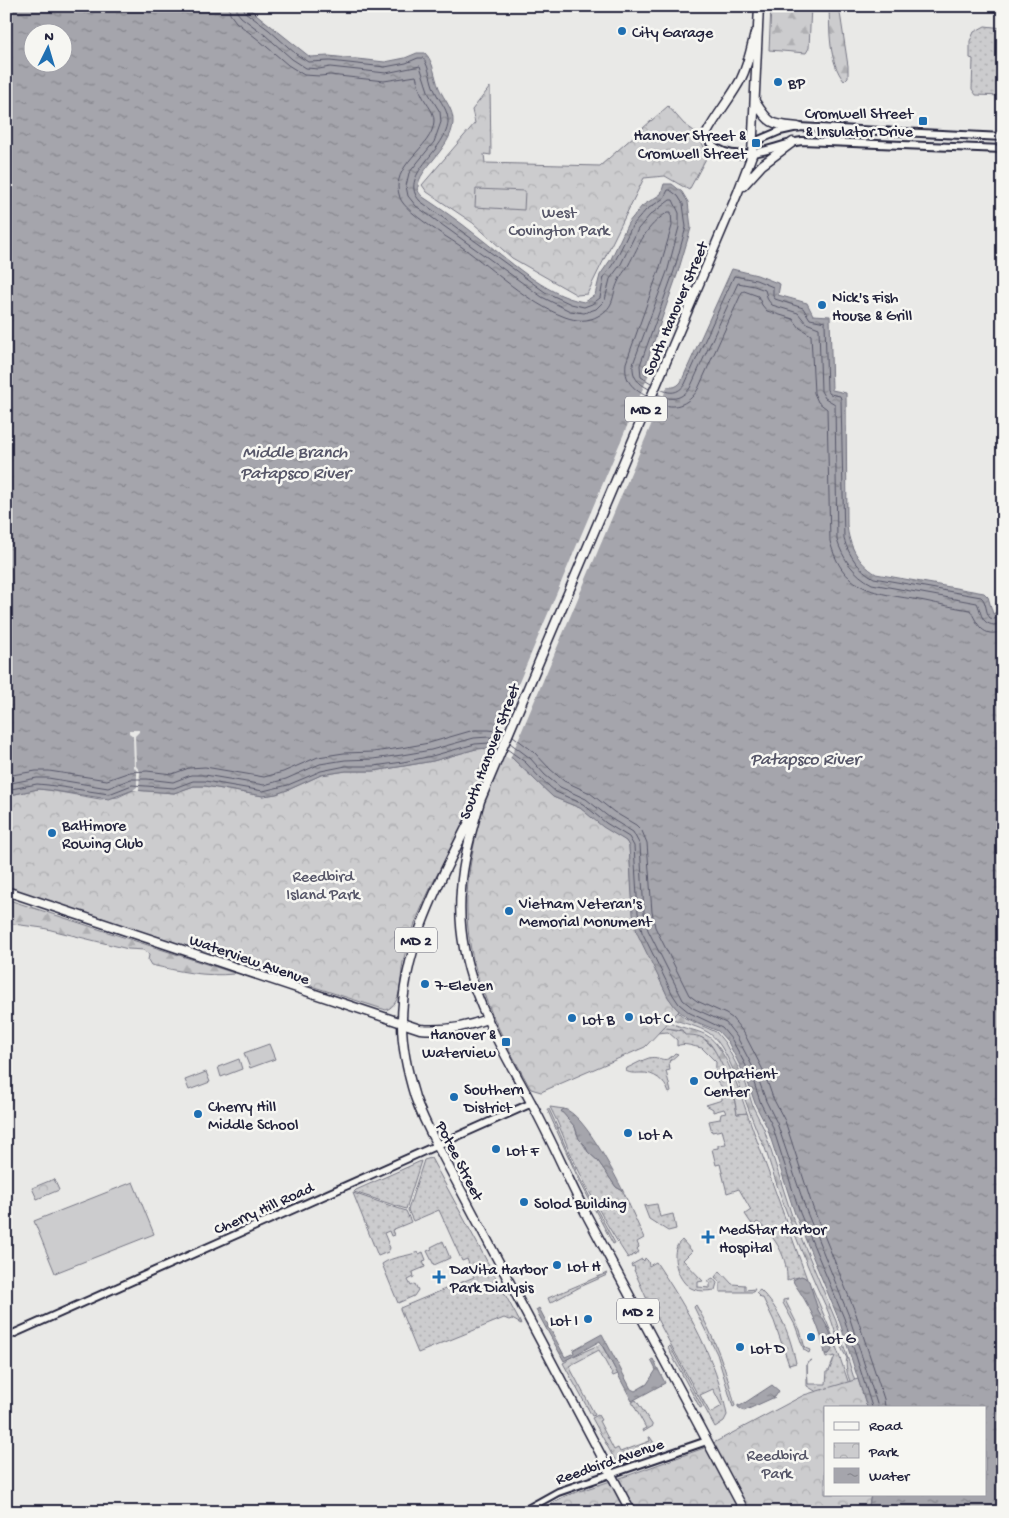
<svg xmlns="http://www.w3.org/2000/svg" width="1009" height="1518" viewBox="0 0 1009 1518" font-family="'Gochi Hand',sans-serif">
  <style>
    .grass { fill: url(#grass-dots); stroke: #777784; fill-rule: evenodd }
    .forest { fill: url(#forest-firs); stroke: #777784 }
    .park { fill: url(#park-crowns); stroke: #777784 }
    .pitch { fill: #ccccce; stroke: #777784 }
    .water { fill: url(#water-ripples); stroke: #71717f; fill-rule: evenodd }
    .pier { fill: #e9e9e7 }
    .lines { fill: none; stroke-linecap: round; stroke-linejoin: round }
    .shore { stroke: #565668; stroke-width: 1 }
    .minor-casing { stroke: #22223b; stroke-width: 10 }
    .major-casing { stroke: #22223b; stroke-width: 11 }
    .minor { stroke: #f6f6f2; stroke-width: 6 }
    .major { stroke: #f6f6f2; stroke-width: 8 }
    .poi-dot { fill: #1f6fb2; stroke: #f6f6f2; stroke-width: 2 }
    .labels { text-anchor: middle; stroke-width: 5; stroke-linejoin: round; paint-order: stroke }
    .shield { fill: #f6f6f2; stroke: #626272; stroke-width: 1 }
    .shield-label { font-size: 15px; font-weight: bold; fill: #22223b }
    .poi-label { font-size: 16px; fill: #22223b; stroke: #f6f6f2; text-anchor: start }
    .park-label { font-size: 16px; fill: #555567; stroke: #f6f6f2 }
    .street-label { font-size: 16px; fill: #22223b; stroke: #f6f6f2 }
    .water-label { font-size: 18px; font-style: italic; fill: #565668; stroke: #f6f6f2 }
  </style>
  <defs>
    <pattern id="grass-dots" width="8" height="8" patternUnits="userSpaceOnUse" patternTransform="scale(1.25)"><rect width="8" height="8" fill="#ccccce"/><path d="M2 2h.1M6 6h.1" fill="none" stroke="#afafb2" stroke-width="1.8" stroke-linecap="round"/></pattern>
    <pattern id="forest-firs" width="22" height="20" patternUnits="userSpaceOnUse" patternTransform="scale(1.25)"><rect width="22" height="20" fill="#ccccce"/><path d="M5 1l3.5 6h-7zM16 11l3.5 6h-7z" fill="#afafb2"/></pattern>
    <pattern id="park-crowns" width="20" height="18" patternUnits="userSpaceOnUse" patternTransform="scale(1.25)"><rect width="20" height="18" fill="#ccccce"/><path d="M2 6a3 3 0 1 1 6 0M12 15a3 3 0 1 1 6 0" fill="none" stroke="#afafb2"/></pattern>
    <pattern id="water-ripples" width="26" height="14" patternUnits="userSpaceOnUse" patternTransform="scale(1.25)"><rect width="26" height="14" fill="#a5a5ac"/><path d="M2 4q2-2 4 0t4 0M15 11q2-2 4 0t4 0" fill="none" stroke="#86868d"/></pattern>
  </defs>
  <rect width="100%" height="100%" fill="#e9e9e7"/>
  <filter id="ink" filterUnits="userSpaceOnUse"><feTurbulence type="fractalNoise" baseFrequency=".02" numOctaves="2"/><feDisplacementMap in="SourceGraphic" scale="10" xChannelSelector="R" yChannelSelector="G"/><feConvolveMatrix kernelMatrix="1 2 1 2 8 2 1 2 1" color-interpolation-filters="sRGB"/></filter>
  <g filter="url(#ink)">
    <g class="grass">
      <polygon points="985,26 1003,28 1003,96 976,95 972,89 973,59 970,58 970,41 974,32"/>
      <path d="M659,1022c11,10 22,7 36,12 27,11 38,54 42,80l10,-1 60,166c-5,-4 -15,-1 -20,2 1,-23 -11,-43 -28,-58l-2,-1 -4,4 -8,-12 6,-4 -12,-21 -12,4 -7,-29 -4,1 -4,-16 6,-1v-3l8,-1 -4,-14 -10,2 -3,-11 11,-2 1,-5 5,-1 -2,-4 -11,3v-3l-7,-4 16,-5v-13c-12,-14 -6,-8 -6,-25l-14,-14c-8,-1 -18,-6 -25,-2v-6l-9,-8 -12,1z"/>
      <path d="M675,1053l3,1 -9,8 1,8 -4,1 5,21 -2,1c-4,-12 -15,-21 -28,-20 -5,0 -10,1 -15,-2l1,-3c7,-3 15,-8 22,-10 12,-3 15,8 26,-5z"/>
      <path d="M550,1107l14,2 -2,2 13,16 2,7 11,18 10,9 18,26 7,4 21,47 -7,4 2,5 -2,2 2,3 -11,6c-20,-30 -37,-62 -53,-95 -9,-18 -15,-38 -25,-56z"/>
      <path d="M547,1109h2c8,17 15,34 22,51 13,28 29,55 44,83l-2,1 -35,-66z"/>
      <polygon points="431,1158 521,1324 512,1319 509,1320 504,1318 418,1353 400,1309 400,1308 474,1277 467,1259 462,1261 439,1210 413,1221 408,1210 424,1160"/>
      <polygon points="421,1161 406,1209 354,1192 356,1190"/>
      <polygon points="353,1193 406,1211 411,1222 392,1230 394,1235 391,1236 389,1231 384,1233 390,1248 388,1252 378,1256"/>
      <polygon points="657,1204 660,1217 673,1214 676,1229 668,1231 649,1219 644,1206"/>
      <path d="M682,1240l10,11 -9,9 20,21 -5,1v5l12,1v-5l-3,-2 6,-3 4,5 -2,7c-7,1 -17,2 -24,-2 -12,-6 -20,-29 -14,-42 1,-2 3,-4 5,-6z"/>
      <polygon points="443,1241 450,1258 434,1265 427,1251 432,1249 431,1247"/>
      <path d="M418,1252l1,2 4,-2 3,8 -3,1 2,6 -12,5 1,5 -6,3 3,6 4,-2 3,6 -4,6 -16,7 -16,-39c11,-8 24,-7 36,-12z"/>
      <path d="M645,1258l3,3 1,5 7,-4c32,48 60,96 71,153l-3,6 -9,6 -66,-123 -15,-34h1l-1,-4 -2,1 -1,-2 11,-6 2,2zM713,1389l9,17 -12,7 -10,-18z"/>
      <polygon points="720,1271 732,1284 745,1285 745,1290 755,1289 753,1292 720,1292 720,1283 715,1277"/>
      <polygon points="607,1273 607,1275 580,1287 550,1303 548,1298"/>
      <path d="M812,1287l19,45 26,75 -37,-13 -13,-8v-23l5,-3 -5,4 1,20h18l1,-13h2l6,-15 -9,2 -1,-4h4c8,-17 -5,-30 -12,-45 -2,-6 -4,-13 -6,-19z"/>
      <path d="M760,1290c21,20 30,46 36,73l-7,2 -15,-44 -11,-23h-2l-5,-5z"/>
      <polygon points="788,1299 786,1302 800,1330 805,1348 810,1350 809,1353 804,1350 795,1325 783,1303 783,1300"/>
      <path d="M696,1305c18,31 31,66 39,101l-2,1 -16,-53 -23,-47z"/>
      <polygon points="601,1344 618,1374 613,1376 599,1350 569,1366 595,1415 592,1416 563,1363 567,1361 567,1359"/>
      <polygon points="670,1346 702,1407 700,1408 668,1348"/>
      <polygon points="636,1400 653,1426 643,1432 642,1430 646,1428 632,1402"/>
      <polygon points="598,1415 601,1420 599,1421 614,1450 618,1448 620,1452 650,1441 649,1437 650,1437 658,1449 616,1462 592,1418"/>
    </g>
    <g class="forest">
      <polygon points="771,6 811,6 809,48 806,53 769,50"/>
      <path d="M829,6h10l9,60v11l-4,4c-16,-20 -14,-51 -15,-75z"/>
      <path d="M6,899l228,74v1c-29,3 -56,-3 -83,-9l-3,-5 1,-5 -4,-5 -17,-1 -85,-21 -37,-5z"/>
      <path d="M631,917l42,91 12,10 31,14 9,11 20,38 8,26 11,22 28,87 44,105 27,86c-7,-14 -20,-33 -16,-49 -10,-15 -13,-33 -20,-49 -25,-53 -45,-106 -62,-161 -15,-26 -33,-100 -56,-115 -11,-7 -24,-9 -36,-14l-3,-4 -24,-48z"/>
      <path d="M667,1019c9,10 27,9 39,16 19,10 34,58 41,78l-10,1c-3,-20 -6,-31 -15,-49 -9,-18 -13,-31 -37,-30l-3,-5 -16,-2 -7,-6z"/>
    </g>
    <g class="park">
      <polygon points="490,87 491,155 484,154 485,163 600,166 668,106 684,124 697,133 704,147 709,153 689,190 665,176 644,178 587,294 577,295 512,258 473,223 427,192 422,185 475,123 472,110"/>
      <path d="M489,748l11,3 12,7 41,39 27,11 46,33 3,5 3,44 26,85 10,22 11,14 -34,36 -104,45 -10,-3 -2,-3c-30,-55 -61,-110 -62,-174 -1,-24 3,-48 8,-72l-17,-6c-21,41 -45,84 -55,128 -3,15 0,42 -17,48l-380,-122v-92l32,-7 10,1 52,9 18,-2 15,-7 41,3 20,-7h11l58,10 13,-2 14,-5 31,-14 25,-4h28l30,-5 29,-5 43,-12z"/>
      <polygon points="54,1179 59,1190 37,1199 32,1188"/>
      <polygon points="858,1379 867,1407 825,1407 825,1494 871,1494 868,1512 536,1512 565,1496 629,1475 704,1448 804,1395"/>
    </g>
    <g class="pitch">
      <polygon points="476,189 525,191 524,210 475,207"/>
      <polygon points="269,1044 275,1059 250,1068 244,1053"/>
      <polygon points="239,1059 242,1069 221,1077 218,1067"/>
      <polygon points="206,1072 210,1082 189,1090 185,1080"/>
      <polygon points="133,1182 154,1234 55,1273 34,1221"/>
    </g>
    <g class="water">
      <path d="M6,6h240l64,51 19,-1 56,6 20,-4 12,-5h8c9,9 9,23 14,35 5,12 15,21 14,35 -2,26 -35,46 -35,64 -1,4 2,7 5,10 18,12 36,24 53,38 32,24 68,60 108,67l11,-7 5,-20 11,-16 17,-36 14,-17 19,-12 3,-10h8l10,8 6,10 3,26 -13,44 -34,98 1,4c11,6 26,21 36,8l51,-113 25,6 23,9 -2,11 29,8 6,12 17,1 2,74 14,3 1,132c2,21 11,38 29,49l108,19 4,4 5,17 10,-6v904h-135l3,-18h114v-87h-118l-28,-87 -44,-106 -28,-87 -11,-21 -9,-26 -19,-38 -10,-11 -31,-13 -12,-11 -7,-10 -31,-64 -4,-19 -4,-68 -3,-5 -23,-14 -23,-19 -27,-11 -41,-39 -12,-7 -11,-3 -13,1 -43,12 -29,5 -30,5h-28l-25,4 -31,14 -14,5 -13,2 -58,-10h-11l-20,7 -41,-3 -24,9 -61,-9 -10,-1 -32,7zM32,32h30v30h-30z"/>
      <path d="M564,1109c19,4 50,64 59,82l-7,-4 -18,-26 -10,-9 -3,-7 -6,-6 -4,-12 -14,-16z"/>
      <path d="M801,1276l3,1 5,4 9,29 12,22 2,18 -3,4h-4c-4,-26 -16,-49 -31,-71l-1,-3z"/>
      <polygon points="539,1308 565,1357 574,1353 573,1350 602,1334 631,1389 635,1391 647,1384 656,1370 651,1360 653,1359 665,1383 632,1401 600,1341 564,1361 536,1310"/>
      <polygon points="772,1385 779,1391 775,1397 744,1411 738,1407 738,1405 740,1406"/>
    </g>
    <g class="pier">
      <polygon points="649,374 668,385 510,759 499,753 490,751"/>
      <polygon points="129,730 139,730 139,732 135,736 136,766 140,771 139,791 133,790 137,787 137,771 134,767 133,736 129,733"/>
    </g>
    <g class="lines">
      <g class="shore">
        <path d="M229,6l1,8 6,8 24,19 28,24 16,10 16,1 10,-1 54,6 32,-5c2,6 3,14 7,21 4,8 11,14 11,24 -1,28 -46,43 -34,77 6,15 47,39 62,49 33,24 64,55 103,70 11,4 23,5 33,-1 18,-10 13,-19 20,-34 2,-6 7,-11 10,-16 13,-24 16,-38 40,-54h3l1,14 -12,41 -34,96c-2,18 6,25 20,33"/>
        <path d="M237,6v6l4,5 24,18 27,24 14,9 13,1 11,-2 56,6 34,-7 9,28 11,18 1,10 -7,20 -25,31 -3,13 2,10 8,10 126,91 28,14 14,2 12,-4 9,-9 5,-21 11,-15 17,-35 12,-14 20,-15h3l6,13v14l-11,42 -35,95c-1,14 5,19 16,25"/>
        <path d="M243,6l2,6 24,18 27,24 12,8 22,-1 55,6 21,-4 12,-5h5c7,10 7,23 12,33 5,11 14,19 13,32 -3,29 -51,53 -28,78l125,91 26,12 13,3 8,-3 8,-6 4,-21 11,-16 17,-35 14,-16 18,-12 4,-8h2l8,6 5,8 3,23 -12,44 -34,94 1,12 10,6"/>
        <path d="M660,389c10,5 18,5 25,-5l49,-108 22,4 17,7v9l2,3 28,9 7,11 15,3 2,68 3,4 10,2 1,3 3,140c5,17 15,31 30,39l107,19c6,5 4,15 9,21l5,1 8,-5"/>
        <path d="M658,394c12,7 23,6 32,-6l48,-105 16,3 11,4 3,10 4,5 26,8 8,10 13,5 2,63 4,7 10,6 2,136c6,19 17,35 35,44l105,19c5,10 3,20 17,22l9,-3"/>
        <path d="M655,401c17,10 33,5 43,-12l44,-97 2,-1 14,5 4,9 5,6 26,8 7,9 11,7 3,58 4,9 9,7 3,132c13,54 51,52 95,60 15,3 30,7 45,9 8,14 12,29 33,21"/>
        <polyline points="513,736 534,752 550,769 564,781 590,793 614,812 636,825 642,831 647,843 652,912 655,927 689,995 697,1001 726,1014 732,1018 744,1033 764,1072 773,1098 785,1121 813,1208 856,1314 884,1399 885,1407"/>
        <polyline points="510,743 530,758 545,775 560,787 586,799 610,818 633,832 640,845 644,913 648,930 683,1000 693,1008 726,1023 737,1037 757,1075 766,1101 777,1123 806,1210 849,1316 878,1407"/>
        <polyline points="507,749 525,762 541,779 556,792 583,804 606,823 629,837 634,846 638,913 642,932 673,995 679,1004 690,1013 722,1028 732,1040 752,1077 761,1104 772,1125 800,1213 844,1318 872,1407"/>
        <polyline points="6,776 36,771 49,771 107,780 130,772 147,771 172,774 189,768 205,767 264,777 283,772 318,757 344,753 373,752 401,748 429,743 474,730 489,730 504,732"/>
        <polyline points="6,784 37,778 48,778 108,788 131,779 147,779 173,782 191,775 205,775 264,785 286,779 320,764 345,760 373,759 402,755 431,750 474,738 489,737 501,739"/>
        <polyline points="6,790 37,784 48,785 109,794 132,785 174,788 193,781 205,781 263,791 288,785 321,771 346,766 374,766 403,762 432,756 475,744 489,743 498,745"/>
      </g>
      <defs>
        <g id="minor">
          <path d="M707,133l3,10c27,25 62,2 92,-2l201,8"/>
          <polyline points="754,142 780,131 798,127 1003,137"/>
          <polyline points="6,1337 532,1103"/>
          <polyline points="522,1512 558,1492 707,1441"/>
        </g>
        <g id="major">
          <path d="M756,103c14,22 16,21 42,24"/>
          <path d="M707,133c10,-19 24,-35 34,-54 7,-14 10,-30 14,-46"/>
          <polyline points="743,186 762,165 793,142"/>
          <path d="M472,816c-32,64 -70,133 -70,207 0,24 6,51 13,74 6,17 14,33 22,48l194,367"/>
          <path d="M6,891l414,138c24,2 44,-1 67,-10"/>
          <path d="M745,1512l-160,-300c-18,-35 -33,-71 -52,-106 -37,-69 -79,-133 -72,-216 2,-31 11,-60 19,-89l258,-609 14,-37 7,-149"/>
        </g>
      </defs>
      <use href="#minor" class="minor-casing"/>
      <use href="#major" class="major-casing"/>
      <use href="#minor" class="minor"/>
      <use href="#major" class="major"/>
    </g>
  </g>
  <g class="poi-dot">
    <circle cx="622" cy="31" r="5"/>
    <circle cx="778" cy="82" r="5"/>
    <rect x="918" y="116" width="10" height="10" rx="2.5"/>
    <rect x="751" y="138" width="10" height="10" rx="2.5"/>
    <circle cx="822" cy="305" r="5"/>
    <circle cx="52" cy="833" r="5"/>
    <circle cx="509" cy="911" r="5"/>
    <circle cx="425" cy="984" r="5"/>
    <circle cx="629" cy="1017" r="5"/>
    <circle cx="572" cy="1018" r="5"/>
    <rect x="501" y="1037" width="10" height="10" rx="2.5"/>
    <circle cx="694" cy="1081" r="5"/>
    <circle cx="454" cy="1097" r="5"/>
    <circle cx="198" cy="1114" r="5"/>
    <circle cx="628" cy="1133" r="5"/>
    <circle cx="496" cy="1149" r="5"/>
    <circle cx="524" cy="1202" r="5"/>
    <path d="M705.5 1229.5h5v5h5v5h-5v5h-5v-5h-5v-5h5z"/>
    <circle cx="557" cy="1265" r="5"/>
    <path d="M436.5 1269.5h5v5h5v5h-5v5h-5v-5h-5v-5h5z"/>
    <circle cx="588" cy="1319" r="5"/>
    <circle cx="811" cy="1337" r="5"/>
    <circle cx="740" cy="1347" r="5"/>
  </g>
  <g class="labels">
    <g class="shield">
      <rect x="625" y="396.5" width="42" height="25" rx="4"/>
      <rect x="395" y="927.5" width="42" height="25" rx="4"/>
      <rect x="617" y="1298.5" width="42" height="25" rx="4"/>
    </g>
    <g class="shield-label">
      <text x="646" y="414">MD 2</text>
      <text x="416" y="945">MD 2</text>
      <text x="638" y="1316">MD 2</text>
    </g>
    <g class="poi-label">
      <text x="632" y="37">City Garage</text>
      <text x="788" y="88">BP</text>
      <text x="913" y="118" text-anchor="end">Cromwell Street<tspan x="913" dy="18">&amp; Insulator Drive</tspan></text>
      <text x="746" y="140" text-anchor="end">Hanover Street &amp;<tspan x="746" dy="18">Cromwell Street</tspan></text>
      <text x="832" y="302">Nick's Fish<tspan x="832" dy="18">House &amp; Grill</tspan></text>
      <text x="62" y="830">Baltimore<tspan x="62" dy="18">Rowing Club</tspan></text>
      <text x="519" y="908">Vietnam Veteran's<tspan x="519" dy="18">Memorial Monument</tspan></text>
      <text x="435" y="990">7-Eleven</text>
      <text x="639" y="1023">Lot C</text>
      <text x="582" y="1024">Lot B</text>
      <text x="496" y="1039" text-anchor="end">Hanover &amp;<tspan x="496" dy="18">Waterview</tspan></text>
      <text x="704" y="1078">Outpatient<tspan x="704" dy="18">Center</tspan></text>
      <text x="464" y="1094">Southern<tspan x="464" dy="18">District</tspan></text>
      <text x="208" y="1111">Cherry Hill<tspan x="208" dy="18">Middle School</tspan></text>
      <text x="638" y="1139">Lot A</text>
      <text x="506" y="1155">Lot F</text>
      <text x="534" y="1208">Solod Building</text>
      <text x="719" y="1234">MedStar Harbor<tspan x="719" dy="18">Hospital</tspan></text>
      <text x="567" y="1271">Lot H</text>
      <text x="450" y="1274">DaVita Harbor<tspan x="450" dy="18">Park Dialysis</tspan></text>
      <text x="578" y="1325" text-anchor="end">Lot I</text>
      <text x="821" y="1343">Lot G</text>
      <text x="750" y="1353">Lot D</text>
    </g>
    <g class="park-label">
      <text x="559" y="217">West<tspan x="559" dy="18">Covington Park</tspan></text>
      <text x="323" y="881">Reedbird<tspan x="323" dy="18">Island Park</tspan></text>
      <text x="777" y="1460">Reedbird<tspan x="777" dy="18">Park</tspan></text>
    </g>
    <g class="street-label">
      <text transform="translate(674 308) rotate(-67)" y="6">South Hanover Street</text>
      <text transform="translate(488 751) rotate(-69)" y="6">South Hanover Street</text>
      <text transform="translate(250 958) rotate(19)" y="6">Waterview Avenue</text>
      <text transform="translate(461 1160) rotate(63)" y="6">Potee Street</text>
      <text transform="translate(263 1207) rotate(-24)" y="6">Cherry Hill Road</text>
      <text transform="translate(609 1460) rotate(-19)" y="6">Reedbird Avenue</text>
    </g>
    <g class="water-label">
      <text x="295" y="457">Middle Branch<tspan x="295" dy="21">Patapsco River</tspan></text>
      <text x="805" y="764">Patapsco River</text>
    </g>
  </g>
  <rect width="1009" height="1518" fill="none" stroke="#f6f6f2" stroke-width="25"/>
  <rect x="12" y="12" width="984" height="1493" fill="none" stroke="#22223b" stroke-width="2" filter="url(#ink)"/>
  <rect x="824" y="1406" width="162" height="90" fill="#f6f6f2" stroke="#a1a1a9"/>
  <rect x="834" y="1422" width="25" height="8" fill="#f6f6f2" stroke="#a1a1a9"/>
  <text x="869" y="1430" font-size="15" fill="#22223b">Road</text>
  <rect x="834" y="1443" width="25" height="15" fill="url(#park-crowns)" stroke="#a1a1a9"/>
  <text x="869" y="1456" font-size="15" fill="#22223b">Park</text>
  <rect x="834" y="1468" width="25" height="15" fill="url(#water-ripples)" stroke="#a1a1a9"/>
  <text x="869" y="1480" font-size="15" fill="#22223b">Water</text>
  <g transform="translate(48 48) rotate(5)"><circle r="24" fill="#f6f6f2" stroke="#a1a1a9"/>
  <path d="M0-4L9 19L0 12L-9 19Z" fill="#1f6fb2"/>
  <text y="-8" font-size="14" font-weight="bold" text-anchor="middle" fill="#22223b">N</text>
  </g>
</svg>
